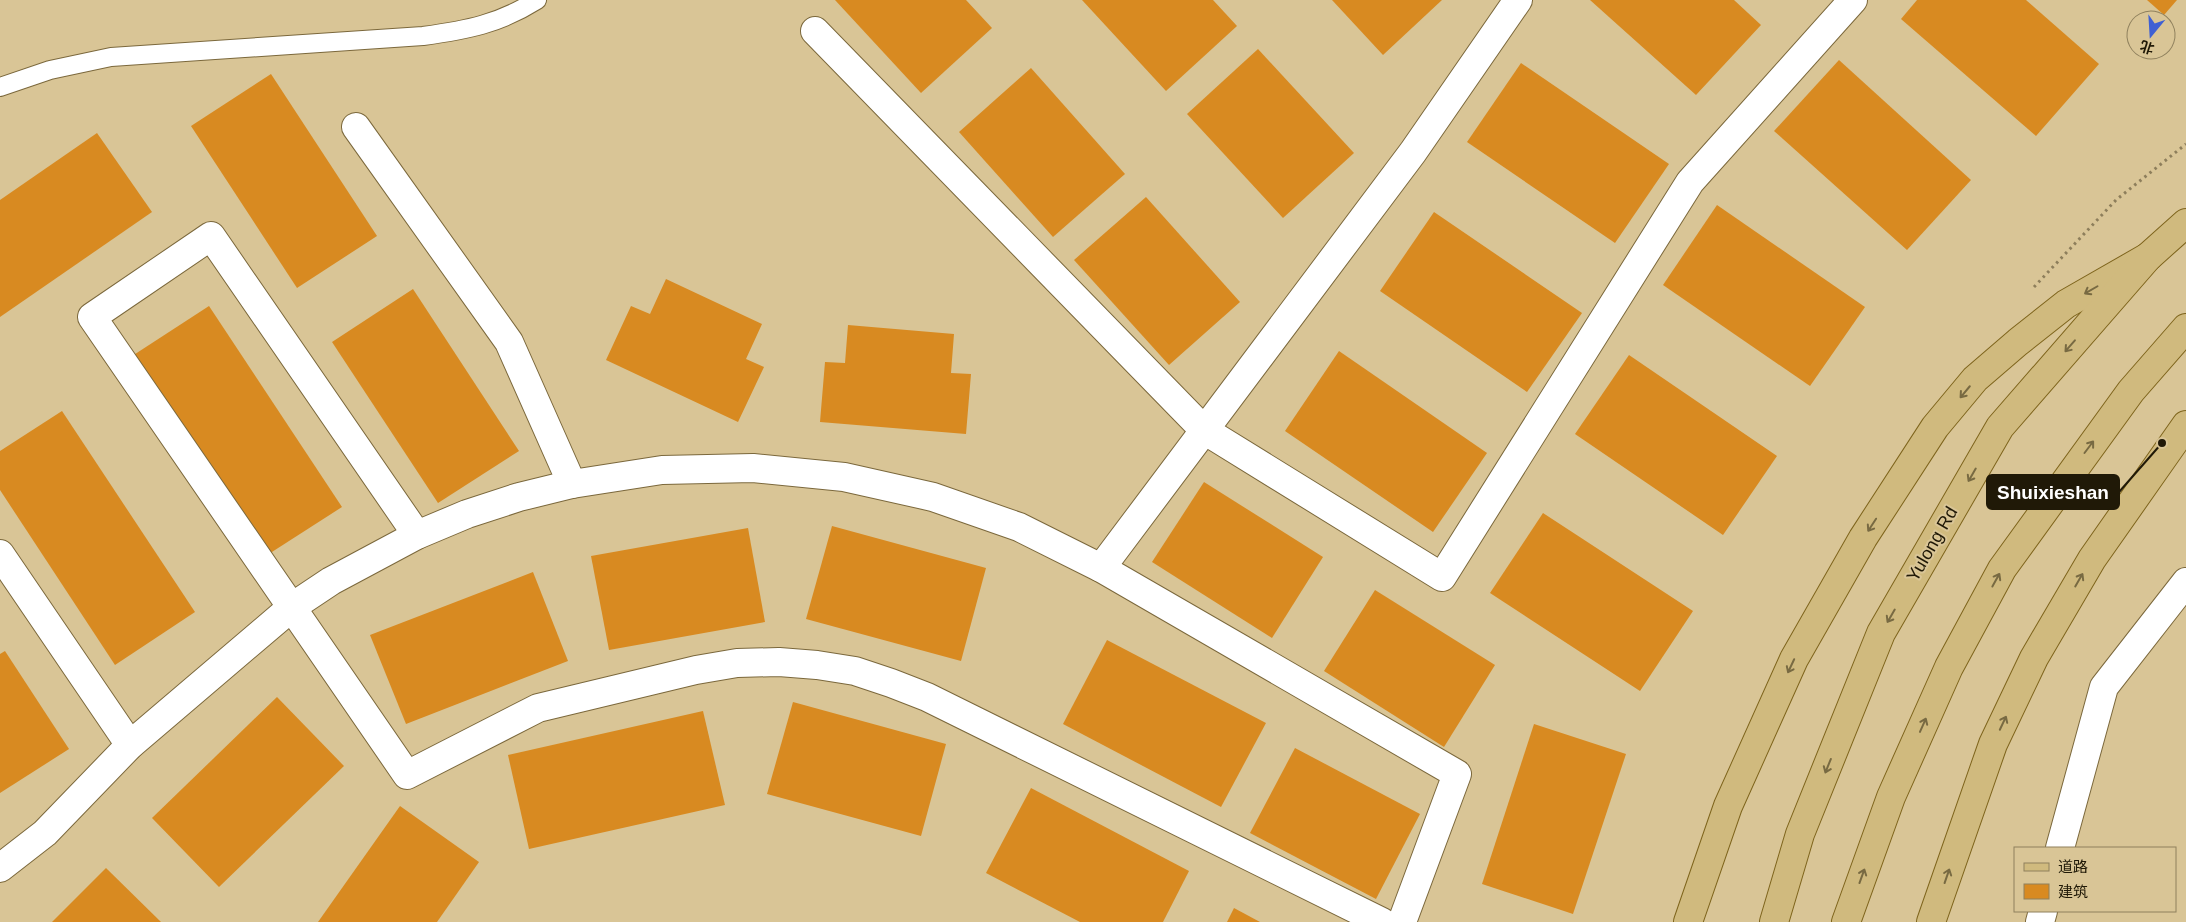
<svg xmlns="http://www.w3.org/2000/svg" width="2186" height="922" viewBox="0 0 2186 922" font-family="Helvetica,'Noto Sans SC',sans-serif">
  <style>
    .building { fill: #d88a21 }
    .lines { fill: none; stroke-linecap: round; stroke-linejoin: round }
    .service-casing { stroke: #7b683c; stroke-width: 20 }
    .minor-casing { stroke: #7b683c; stroke-width: 30 }
    .primary-casing { stroke: #7e641c; stroke-width: 30 }
    .path { stroke: #8d7e5b; stroke-width: 3; stroke-dasharray: 2.5 4; stroke-linecap: butt }
    .service { stroke: #fff; stroke-width: 18 }
    .minor { stroke: #fff; stroke-width: 28 }
    .primary { stroke: #d0ba7e; stroke-width: 28 }
    .oneway { stroke: #786a42 }
    .labels { text-anchor: middle; stroke-width: 4; stroke-linejoin: round; paint-order: stroke }
    .street-label { font-size: 18px; fill: #201907; stroke: #d9c596 }
    .leader { fill: none; stroke: #201907; stroke-width: 2 }
    .callout-dot { fill: #201907; stroke: #d9c596; stroke-width: 2 }
    .callout { fill: #201907; stroke: #201907; stroke-width: 2 }
    .callout-label { font-size: 19px; text-anchor: middle; font-weight: bold; fill: #fff }
  </style>
  <rect width="100%" height="100%" fill="#d9c596"/>
  <g class="building">
    <polygon points="835,0 966,0 992,28 921,93"/>
    <polygon points="1082,0 1213,0 1237,26 1166,91"/>
    <polygon points="1332,0 1442,0 1383,55"/>
    <polygon points="1590,0 1734,0 1761,25 1696,95"/>
    <polygon points="1917,0 2026,0 2099,64 2036,136 1901,19"/>
    <polygon points="2147,0 2177,0 2164,15"/>
    <polygon points="1258,49 1354,153 1283,218 1187,114"/>
    <polygon points="1839,60 1971,180 1907,250 1774,131"/>
    <polygon points="1521,63 1669,164 1615,243 1467,142"/>
    <polygon points="1031,68 1125,174 1053,237 959,132"/>
    <polygon points="271,74 377,236 297,288 191,126"/>
    <polygon points="97,133 152,212 0,317 0,200"/>
    <polygon points="1146,197 1240,302 1169,365 1074,260"/>
    <polygon points="1717,205 1865,307 1810,386 1663,285"/>
    <polygon points="1434,212 1582,313 1527,392 1380,291"/>
    <polygon points="666,279 762,324 746,359 764,367 738,422 606,360 631,306 650,314"/>
    <polygon points="413,289 519,451 438,503 332,342"/>
    <polygon points="209,306 342,507 261,559 129,358"/>
    <polygon points="848,325 954,334 951,373 971,374 966,434 820,422 825,362 845,363"/>
    <polygon points="1339,351 1487,453 1433,532 1285,431"/>
    <polygon points="1629,355 1777,456 1723,535 1575,434"/>
    <polygon points="62,411 195,612 115,665 0,490 0,451"/>
    <polygon points="1204,482 1323,557 1272,638 1152,562"/>
    <polygon points="1543,513 1693,611 1640,691 1490,593"/>
    <polygon points="832,526 986,568 961,661 806,619"/>
    <polygon points="748,528 765,622 609,650 591,556"/>
    <polygon points="533,572 568,661 406,724 370,635"/>
    <polygon points="1375,590 1495,665 1444,747 1324,671"/>
    <polygon points="1107,640 1266,723 1221,807 1063,724"/>
    <polygon points="5,651 69,749 0,793 0,654"/>
    <polygon points="277,697 344,766 219,887 152,818"/>
    <polygon points="793,702 946,744 921,836 767,794"/>
    <polygon points="703,711 725,805 529,849 508,755"/>
    <polygon points="1534,724 1626,754 1573,914 1482,884"/>
    <polygon points="1295,748 1420,814 1376,899 1250,833"/>
    <polygon points="1031,788 1189,871 1163,922 1080,922 986,873"/>
    <polygon points="400,806 479,862 437,922 318,922"/>
    <polygon points="106,868 161,922 52,922"/>
    <polygon points="1234,908 1260,922 1227,922"/>
  </g>
  <g class="lines">
    <defs>
      <path id="service" d="M0,87l50,-17 61,-13 312,-21c44,-6 76,-12 114,-36"/>
      <g id="minor">
        <polyline points="815,31 1204,430 1442,577 1690,182 1853,0"/>
        <polyline points="356,127 509,342 572,484"/>
        <polyline points="417,535 211,236 92,317 407,775 538,708 696,670 737,663 779,662 817,665 855,671 891,683 927,697 1382,922"/>
        <polyline points="0,554 130,745"/>
        <polyline points="1101,568 1413,152 1518,0"/>
        <polyline points="2060,848 2104,687 2186,582"/>
        <polyline points="0,868 45,833 130,745 292,607 331,581 417,535 467,514 519,497 572,484 662,470 753,468 844,477 933,497 1019,527 1101,568 1457,774 1402,922"/>
        <polyline points="2040,922 2043,911"/>
      </g>
      <g id="primary">
        <polyline points="1688,922 1728,806 1794,659 1863,538 1935,427 1975,379 2018,342 2066,304 2148,257"/>
        <polyline points="1774,922 1800,834 1881,633 2000,427 2148,257 2186,223"/>
        <polyline points="1846,922 1891,797 1949,667 2002,569 2131,391 2186,328"/>
        <polyline points="1931,922 1993,744 2034,658 2092,559 2186,425"/>
      </g>
    </defs>
    <use href="#service" class="service-casing"/>
    <use href="#minor" class="minor-casing"/>
    <use href="#primary" class="primary-casing"/>
    <polyline class="path" points="2034,287 2116,200 2186,144"/>
    <use href="#service" class="service"/>
    <use href="#minor" class="minor"/>
    <use href="#primary" class="primary"/>
  </g>
  <defs><path id="oneway-shaft" d="M-6 0H5M1.5-3L5.5 0L1.5 3" fill="none" stroke-width="1.6" stroke-linecap="round" stroke-linejoin="round" transform="scale(1.25)"/></defs>
  <g class="oneway">
    <use href="#oneway-shaft" transform="translate(2091 290) rotate(150)"/>
    <use href="#oneway-shaft" transform="translate(2070 346) rotate(131)"/>
    <use href="#oneway-shaft" transform="translate(1965 392) rotate(130)"/>
    <use href="#oneway-shaft" transform="translate(2089 447) rotate(-53)"/>
    <use href="#oneway-shaft" transform="translate(1972 475) rotate(120)"/>
    <use href="#oneway-shaft" transform="translate(1872 525) rotate(123)"/>
    <use href="#oneway-shaft" transform="translate(1996 580) rotate(-61)"/>
    <use href="#oneway-shaft" transform="translate(2079 580) rotate(-60)"/>
    <use href="#oneway-shaft" transform="translate(1891 616) rotate(120)"/>
    <use href="#oneway-shaft" transform="translate(1791 666) rotate(115)"/>
    <use href="#oneway-shaft" transform="translate(2003 723) rotate(-65)"/>
    <use href="#oneway-shaft" transform="translate(1923 725) rotate(-66)"/>
    <use href="#oneway-shaft" transform="translate(1828 766) rotate(112)"/>
    <use href="#oneway-shaft" transform="translate(1862 876) rotate(-70)"/>
    <use href="#oneway-shaft" transform="translate(1947 876) rotate(-71)"/>
  </g>
  <g class="labels">
    <g class="street-label">
      <text transform="translate(1932 544) rotate(-60)" y="6">Yulong Rd</text>
    </g>
  </g>
  <path class="leader" d="M2162 443L2119 492"/>
  <circle class="callout-dot" cx="2162" cy="443" r="5"/>
  <rect class="callout" x="1987" y="475" width="132" height="34" rx="5"/>
  <g class="callout-label">
    <text x="2053" y="499">Shuixieshan</text>
  </g>
  <rect x="2014" y="847" width="162" height="65" fill="#d9c596" stroke="#8f805d"/>
  <rect x="2024" y="863" width="25" height="8" fill="#d0ba7e" stroke="#8f805d"/>
  <text x="2058" y="872" font-size="15" fill="#201907">道路</text>
  <rect x="2024" y="884" width="25" height="15" fill="#d88a21" stroke="#8f805d"/>
  <text x="2058" y="897" font-size="15" fill="#201907">建筑</text>
  <g transform="translate(2151 35) rotate(198)"><circle r="24" fill="#d9c596" stroke="#8f805d"/>
  <path d="M0-4L9 19L0 12L-9 19Z" fill="#3f60d3"/>
  <text y="-8" font-size="14" font-weight="bold" text-anchor="middle" fill="#201907">北</text>
  </g>
</svg>
